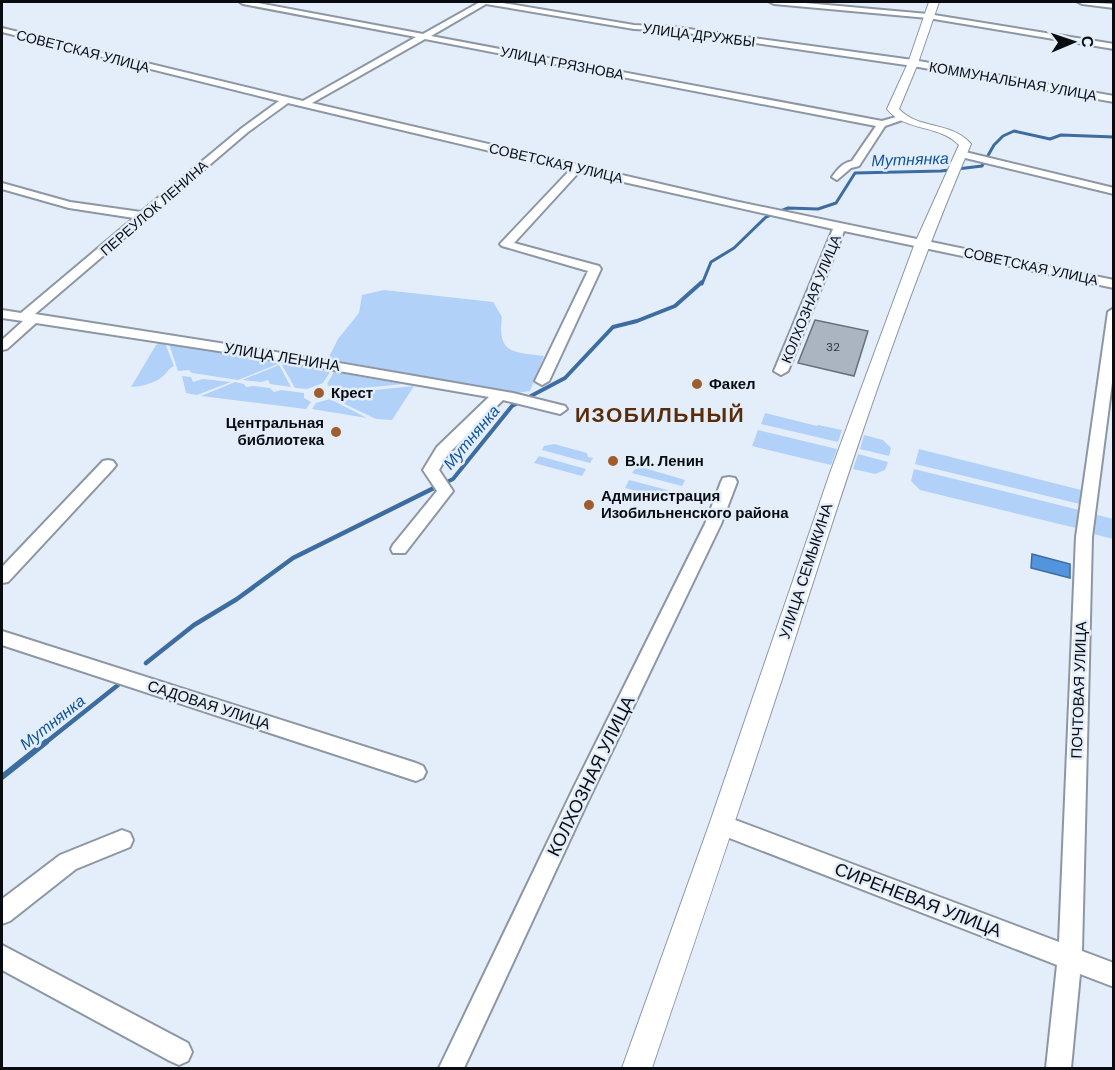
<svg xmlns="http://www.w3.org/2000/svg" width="1115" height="1070" viewBox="0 0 1115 1070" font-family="'DM Sans',sans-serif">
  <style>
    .green { fill: #b1d1f8 }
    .water { fill: #5394de; stroke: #3d6ca0; stroke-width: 1.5 }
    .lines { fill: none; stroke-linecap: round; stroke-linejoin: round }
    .stream-far3 { stroke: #3d6ca0; stroke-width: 3 }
    .stream-far2 { stroke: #3d6ca0; stroke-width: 4 }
    .stream-far1 { stroke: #3d6ca0; stroke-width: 4.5 }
    .stream { stroke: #3d6ca0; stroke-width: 6 }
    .building { fill: #abb5c1; stroke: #67707b; stroke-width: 1.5 }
    .minor-casing { stroke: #8d97a3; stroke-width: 4 }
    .major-casing { stroke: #8d97a3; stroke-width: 2 }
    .minor { fill: #fff; fill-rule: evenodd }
    .major { fill: #fff; fill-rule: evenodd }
    .poi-dot { fill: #9f5c2c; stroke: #e4eefb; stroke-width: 2 }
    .labels { text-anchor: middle; stroke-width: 5; stroke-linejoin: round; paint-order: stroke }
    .number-label { font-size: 12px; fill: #32373d }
    .far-street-label { font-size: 14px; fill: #090d11; stroke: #e4eefb }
    .street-label { font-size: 15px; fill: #090d11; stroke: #e4eefb }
    .poi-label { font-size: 15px; font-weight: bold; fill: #090d11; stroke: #e4eefb; text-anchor: start }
    .water-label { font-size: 16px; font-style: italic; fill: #0f5397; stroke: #e4eefb }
    .near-street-label { font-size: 18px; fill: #090d11; stroke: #e4eefb }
    .district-label { font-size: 21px; font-weight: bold; letter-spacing: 1.5px; fill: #5a2d0a; stroke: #e4eefb }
  </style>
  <rect width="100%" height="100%" fill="#e4eefb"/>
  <g class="green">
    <path d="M384,290l109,12 9,15c-5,37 11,35 42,39l-14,35 -14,2 -188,-34 10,-20 21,-26 3,-18z"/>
    <path d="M160,343h5l9,23c-6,3 -8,8 -12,11 -7,6 -22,10 -31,10l25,-42z"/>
    <polygon points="169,344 277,362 278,364 238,380 192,373 189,370 178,371"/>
    <polygon points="284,364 330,372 323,383 307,389 295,388 282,365"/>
    <polygon points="279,365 291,387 270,384 268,380 261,382 242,380"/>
    <polygon points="334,372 403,384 335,391 327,384"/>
    <polygon points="182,376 191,377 193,382 203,379 231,382 197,395 186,393"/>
    <polygon points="235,382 244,384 246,387 253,386 270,388 274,392 281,390 304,393 304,398 311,402 306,409 201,396"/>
    <polygon points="414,386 392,420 376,419 332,398 335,394"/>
    <polygon points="330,399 367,418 312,409 316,403"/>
    <polygon points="765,413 817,426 818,425 842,430 838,442 761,424"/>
    <polygon points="758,430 837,449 831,465 752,446"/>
    <polygon points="864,435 883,440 891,448 889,456 860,449"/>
    <polygon points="554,444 587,453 588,457 593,458 590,463 542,450 544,446"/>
    <polygon points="919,449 1085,491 1084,505 915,464"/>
    <polygon points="858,454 888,462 885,470 875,474 853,469"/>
    <polygon points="539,456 586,469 582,476 534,463"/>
    <polygon points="641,467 685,480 682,486 632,473 634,470"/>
    <polygon points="914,469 1083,511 1080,529 920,490 911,481"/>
    <polygon points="629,480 679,493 676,501 625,488"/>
    <polygon points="1094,514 1113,519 1113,539 1094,534"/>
  </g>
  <polygon class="water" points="1032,554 1070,564 1070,578 1031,568"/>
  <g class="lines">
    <polyline class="stream-far3" points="702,284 711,262 734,248 766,217 788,208 818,209 836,203 855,173 941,171 982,166 994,145 1003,136 1014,131 1050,139 1061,135 1114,137"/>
    <polyline class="stream-far2" points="439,486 453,479 512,406 565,378 613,327 637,321 675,306 702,282"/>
    <g class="stream-far1">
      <polyline points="146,663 194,625 237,599 293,558 442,484"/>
      <polyline points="45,743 118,685"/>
    </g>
    <polyline class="stream" points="2,777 46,742"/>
  </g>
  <polygon class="building" points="815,320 868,331 854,376 798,363"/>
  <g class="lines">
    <defs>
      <g id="minor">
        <path d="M240,2h12l171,32 57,-32h17l137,23 40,2 239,33 201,36v6l-201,-36 -239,-35 -40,-2 -148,-25 -55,32 451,85 21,-6 5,3 -23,8 -26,40 -8,2 -14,12 -5,-3c5,-7 10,-14 20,-16l24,-35 -451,-87 -113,64 422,98 380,79v8l-270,-57 -56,140 -7,4 -7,-4 59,-142 -254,-57 -65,71 85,23 2,3 -52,112 -7,4 -7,-4 53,-110 -86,-25 -2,-2 70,-74 -282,-67 -40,29 -213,182 223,35 255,44 52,13 2,3 -7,5 -57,-14 -55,54 -9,16 14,21 -48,62h-12l-2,-4 2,-4 44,-54 -14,-21 14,-23 52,-50 -231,-40 -222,-34 -29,26 -5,1v-10l21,-19 -21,-3v-8l19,3 113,-95 -65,-10 -67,-19v-6l68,19 71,10 101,-84 37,-27 -277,-69v-4l301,73 113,-64 -173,-33z"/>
        <polygon points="770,2 794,2 928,14 1114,44 1114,49 928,18 774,4"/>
        <polygon points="1078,2 1114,4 1114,8 1082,4"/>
        <polygon points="961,151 1114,188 1114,194 957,156 957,152"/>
        <polygon points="1114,308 1114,367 1092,537 1082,951 1114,963 1114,987 1080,974 1071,1068 1046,1068 1057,965 714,832 711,825 714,818 722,815 1059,942 1076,537 1108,312"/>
        <polygon points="108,460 113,461 116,465 113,469 8,582 2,583 2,567 103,461"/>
        <polygon points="729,477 735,478 737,482 721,524 588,801 464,1068 439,1068 574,787 705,524 721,482 723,478"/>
        <polygon points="2,631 416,763 423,766 426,772 423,778 416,781 2,645"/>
        <polygon points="122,830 130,833 133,840 130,847 76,869 10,921 2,924 2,899 60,855"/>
        <polygon points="2,945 188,1043 192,1052 188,1061 179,1065 170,1061 2,970"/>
      </g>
      <path id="major" d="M929,2h10l-21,61 -19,46c19,21 53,12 72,35 -74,173 -131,353 -188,532 -43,131 -87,262 -131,392h-30l87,-243 121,-352 85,-230 44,-98c-20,-21 -54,-13 -72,-36l21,-46z"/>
    </defs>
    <use href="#minor" class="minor-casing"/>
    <use href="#major" class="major-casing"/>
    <use href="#minor" class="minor"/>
    <use href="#major" class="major"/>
  </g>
  <g class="poi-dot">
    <circle cx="697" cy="384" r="6"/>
    <circle cx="319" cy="393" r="6"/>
    <circle cx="336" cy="432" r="6"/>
    <circle cx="613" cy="461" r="6"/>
    <circle cx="589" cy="505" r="6"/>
  </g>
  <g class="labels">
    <g class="number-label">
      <text x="833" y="351">32</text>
    </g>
    <g class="far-street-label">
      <text transform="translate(699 35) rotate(7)" y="5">УЛИЦА ДРУЖБЫ</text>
      <text transform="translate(83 51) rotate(14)" y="5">СОВЕТСКАЯ УЛИЦА</text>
      <text transform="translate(562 63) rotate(11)" y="5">УЛИЦА ГРЯЗНОВА</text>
      <text transform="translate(1013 81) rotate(10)" y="5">КОММУНАЛЬНАЯ УЛИЦА</text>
      <text transform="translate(556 163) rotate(13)" y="5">СОВЕТСКАЯ УЛИЦА</text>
      <text transform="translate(154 208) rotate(-41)" y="5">ПЕРЕУЛОК ЛЕНИНА</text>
      <text transform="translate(1031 266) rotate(12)" y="5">СОВЕТСКАЯ УЛИЦА</text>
      <text transform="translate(811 299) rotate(-68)" y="5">КОЛХОЗНАЯ УЛИЦА</text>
    </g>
    <g class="street-label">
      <text transform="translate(282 357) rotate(9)" y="5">УЛИЦА ЛЕНИНА</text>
      <text transform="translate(806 571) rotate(-72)" y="5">УЛИЦА СЕМЫКИНА</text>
      <text transform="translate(1079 690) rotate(-88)" y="5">ПОЧТОВАЯ УЛИЦА</text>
      <text transform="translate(209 705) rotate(18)" y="5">САДОВАЯ УЛИЦА</text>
    </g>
    <g class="poi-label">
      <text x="709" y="389">Факел</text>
      <text x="331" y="398">Крест</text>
      <text x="324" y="428" text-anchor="end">Центральная<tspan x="324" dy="17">библиотека</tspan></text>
      <text x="625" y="466">В.И. Ленин</text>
      <text x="601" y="501">Администрация<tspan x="601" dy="17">Изобильненского района</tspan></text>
    </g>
    <g class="water-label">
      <text transform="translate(910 159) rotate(-2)" y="6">Мутнянка</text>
      <text transform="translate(471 437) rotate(-50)" y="6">Мутнянка</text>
      <text transform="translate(52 722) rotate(-38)" y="6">Мутнянка</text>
    </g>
    <g class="near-street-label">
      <text transform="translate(591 776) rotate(-64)" y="6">КОЛХОЗНАЯ УЛИЦА</text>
      <text transform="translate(918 900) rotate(21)" y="6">СИРЕНЕВАЯ УЛИЦА</text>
    </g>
    <g class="district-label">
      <text x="660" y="422">ИЗОБИЛЬНЫЙ</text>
    </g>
  </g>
  <rect width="1115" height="1070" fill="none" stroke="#090d11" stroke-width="6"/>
  <g transform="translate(1073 42) rotate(88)" stroke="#e4eefb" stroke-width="4.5" paint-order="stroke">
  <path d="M0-4.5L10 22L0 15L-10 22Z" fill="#090d11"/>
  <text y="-9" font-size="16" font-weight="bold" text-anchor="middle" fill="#090d11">С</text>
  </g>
</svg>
